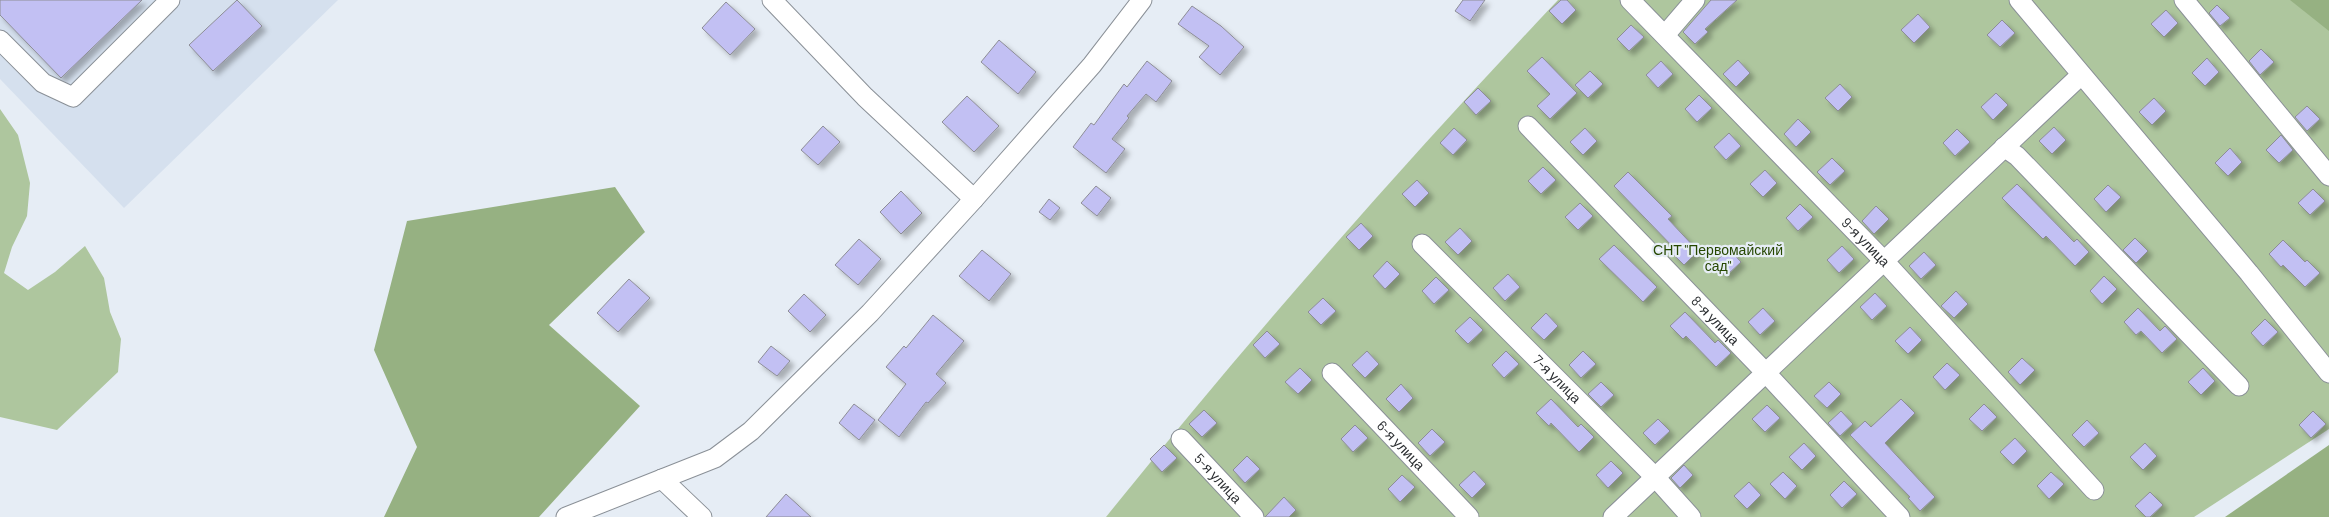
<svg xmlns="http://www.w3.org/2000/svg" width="2329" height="517" viewBox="0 0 2329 517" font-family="Barlow,sans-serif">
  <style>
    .built { fill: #d5e0ee }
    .green { fill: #aec69e }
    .forest { fill: #96b182 }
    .building { fill: #c2c0f3; stroke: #8d8d96; filter: url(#shadow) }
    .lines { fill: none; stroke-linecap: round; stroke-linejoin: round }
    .minor-casing { stroke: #8a9097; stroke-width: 21 }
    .minor { stroke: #fff; stroke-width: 19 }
    .labels { text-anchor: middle; stroke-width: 4.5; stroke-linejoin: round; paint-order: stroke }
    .street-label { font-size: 14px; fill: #2a2d30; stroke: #e6edf5 }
    .park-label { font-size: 14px; fill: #264700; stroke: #e6edf5 }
  </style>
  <defs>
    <filter id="shadow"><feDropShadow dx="4.5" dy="4.5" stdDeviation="2.5" flood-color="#0004"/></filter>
  </defs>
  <rect width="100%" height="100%" fill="#e6edf5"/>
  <polygon class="built" points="0,0 338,0 124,208 0,79"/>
  <g class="green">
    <path d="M1558,0h754l17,12v417l-135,88h-1088c143,-178 295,-351 452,-517z"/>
    <polygon points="0,109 18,135 30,183 27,216 12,247 4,273 28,290 55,272 85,246 104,278 110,312 121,339 118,372 57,430 0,417"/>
  </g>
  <g class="forest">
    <polygon points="2290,0 2329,0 2329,31"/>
    <polygon points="615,187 645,232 549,325 640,406 539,517 384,517 417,447 374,350 407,221"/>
    <polygon points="2329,445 2329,517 2225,517"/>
  </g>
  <g class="building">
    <polygon points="0,0 142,0 61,78 0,15"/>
    <polygon points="237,0 262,26 213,71 189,45"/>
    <polygon points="1463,0 1485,0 1470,21 1455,11"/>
    <polygon points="1561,0 1567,0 1576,10 1562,24 1549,11"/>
    <polygon points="1711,0 1737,0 1705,29 1708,32 1695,44 1683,32"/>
    <polygon points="726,2 755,29 730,55 702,28"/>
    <polygon points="2217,5 2230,18 2220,26 2209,13"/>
    <polygon points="1192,6 1221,26 1244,47 1220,75 1199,57 1209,46 1178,24"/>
    <polygon points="2166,10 2178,23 2164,37 2151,24"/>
    <polygon points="1918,14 1930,27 1914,43 1901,30"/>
    <polygon points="2002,20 2015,33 2000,47 1987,35"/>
    <polygon points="1631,25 1644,37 1629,51 1617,39"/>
    <polygon points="999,40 1036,72 1018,94 981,62"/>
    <polygon points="2261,49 2274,62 2260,75 2249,61"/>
    <polygon points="1542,57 1577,93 1550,119 1537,106 1550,94 1527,71"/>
    <polygon points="2207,58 2219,72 2205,86 2192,73"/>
    <polygon points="1738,60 1750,73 1736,87 1723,74"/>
    <polygon points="1147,61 1172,81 1156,102 1146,94 1127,116 1129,118 1112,139 1125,149 1106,173 1073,147 1091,123 1094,125 1124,84 1127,87"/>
    <polygon points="1661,61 1673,74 1658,88 1646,75"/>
    <polygon points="1590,71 1603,84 1588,98 1575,85"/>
    <polygon points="1840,84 1852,97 1838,111 1825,98"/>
    <polygon points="1478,88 1491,101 1476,115 1464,102"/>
    <polygon points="1996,93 2008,105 1993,120 1981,107"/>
    <polygon points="1699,95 1712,108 1697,122 1685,109"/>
    <polygon points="967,96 999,126 974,152 942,122"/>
    <polygon points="2154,98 2166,111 2152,125 2139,112"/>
    <polygon points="2307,106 2320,119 2307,131 2295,117"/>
    <polygon points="1798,119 1811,132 1796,147 1784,134"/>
    <polygon points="823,126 840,142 818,165 801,150"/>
    <polygon points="2054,127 2066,140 2052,154 2039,141"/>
    <polygon points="1454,128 1467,140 1453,155 1440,143"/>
    <polygon points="1585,128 1597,141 1583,155 1570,142"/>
    <polygon points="1957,129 1970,142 1955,156 1943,143"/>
    <polygon points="1729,133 1741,146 1726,160 1714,147"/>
    <polygon points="2281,135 2293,150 2279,163 2266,150"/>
    <polygon points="2230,148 2242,162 2228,176 2215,163"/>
    <polygon points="1832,158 1845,171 1830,185 1817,172"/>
    <polygon points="1543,167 1556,180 1541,194 1528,181"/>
    <polygon points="1765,170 1777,183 1763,197 1750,184"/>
    <polygon points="1628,172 1672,216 1668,219 1698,251 1684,265 1671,252 1675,249 1614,186"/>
    <polygon points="1417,180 1429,193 1415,207 1402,194"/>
    <polygon points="2017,184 2074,242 2077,239 2089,252 2075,266 2046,236 2043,239 2002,198"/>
    <polygon points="2108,185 2121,197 2106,212 2094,199"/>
    <polygon points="1096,186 1111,198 1097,216 1081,203"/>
    <polygon points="2313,189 2325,201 2310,215 2298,203"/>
    <polygon points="901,191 922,213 901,234 880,212"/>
    <polygon points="1049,199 1060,208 1050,220 1039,212"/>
    <polygon points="1580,203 1593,216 1578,230 1565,217"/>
    <polygon points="1800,204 1813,217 1798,231 1786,218"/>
    <polygon points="1876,206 1889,219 1874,234 1862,221"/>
    <polygon points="1361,223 1373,236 1359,250 1346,237"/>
    <polygon points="1460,228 1472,241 1458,255 1445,242"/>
    <polygon points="2135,238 2148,251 2136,263 2123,250"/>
    <polygon points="859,239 881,259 858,285 835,265"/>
    <polygon points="2283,240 2305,262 2307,260 2320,273 2305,287 2283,265 2281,267 2269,254"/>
    <polygon points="1614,245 1657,287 1643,302 1599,259"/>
    <polygon points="1842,246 1854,259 1839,273 1827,260"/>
    <polygon points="1729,249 1741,262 1726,276 1714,263"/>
    <polygon points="982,250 1011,274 989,301 959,276"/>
    <polygon points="1924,252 1936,265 1921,279 1909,266"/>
    <polygon points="1387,261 1400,274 1385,289 1373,276"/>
    <polygon points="1508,274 1520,287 1505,301 1493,288"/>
    <polygon points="2104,276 2117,289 2102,304 2090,291"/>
    <polygon points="1436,277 1449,290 1434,304 1422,291"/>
    <polygon points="629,279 650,298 618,332 597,313"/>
    <polygon points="1956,291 1968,304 1954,318 1941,306"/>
    <polygon points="1875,293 1887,306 1872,320 1860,307"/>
    <polygon points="804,294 826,315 810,332 788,311"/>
    <polygon points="1323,298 1336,311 1321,325 1308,312"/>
    <polygon points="1763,308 1775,321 1760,335 1748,322"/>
    <polygon points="2138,308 2160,331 2165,326 2177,339 2162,353 2141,331 2136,335 2124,322"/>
    <polygon points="1685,312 1715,343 1718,340 1731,353 1716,367 1686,336 1683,339 1670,326"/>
    <polygon points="1546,313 1558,326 1544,340 1531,328"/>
    <polygon points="933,315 964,341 936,374 946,383 928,403 926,402 899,437 878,420 906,384 886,367 904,346 906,348"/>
    <polygon points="1470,317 1483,330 1468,344 1455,331"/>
    <polygon points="2265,319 2278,332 2263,346 2251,333"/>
    <polygon points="1910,327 1922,340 1908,354 1895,341"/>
    <polygon points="1267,331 1280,344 1265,358 1253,345"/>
    <polygon points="771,346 790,361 777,376 758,362"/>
    <polygon points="1367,351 1379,364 1365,378 1352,365"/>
    <polygon points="1506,351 1519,364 1504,378 1492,365"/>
    <polygon points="1583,351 1596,364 1581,378 1569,365"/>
    <polygon points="2022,358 2035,370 2020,385 2008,372"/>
    <polygon points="1947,363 1960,375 1945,390 1933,377"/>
    <polygon points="1300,368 1312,380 1298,394 1285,382"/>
    <polygon points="2203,368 2215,381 2201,395 2188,382"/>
    <polygon points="1601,382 1614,395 1601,407 1588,394"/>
    <polygon points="1829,382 1841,394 1827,408 1814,396"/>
    <polygon points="1401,384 1413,398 1399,412 1386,399"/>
    <polygon points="1551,399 1578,427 1581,424 1594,437 1579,452 1551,423 1549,426 1536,413"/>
    <polygon points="1901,399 1915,413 1885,443 1935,497 1920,511 1908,498 1910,497 1850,435 1865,421 1871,427"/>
    <polygon points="854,404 875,420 859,440 839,423"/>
    <polygon points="1984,404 1997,417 1982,431 1969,419"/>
    <polygon points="1767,405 1780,418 1765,432 1752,419"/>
    <polygon points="1204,410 1217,423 1202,437 1189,424"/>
    <polygon points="1841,411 1853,424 1840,436 1828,423"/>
    <polygon points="2313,411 2326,424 2311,438 2299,425"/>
    <polygon points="1658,419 1670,431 1655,445 1643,433"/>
    <polygon points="2087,420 2099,433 2084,447 2072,435"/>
    <polygon points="1355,425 1368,438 1353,452 1341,439"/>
    <polygon points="1432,429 1445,442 1430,456 1418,443"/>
    <polygon points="2015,438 2027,451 2013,465 2000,452"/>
    <polygon points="1804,443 1816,456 1802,470 1789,457"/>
    <polygon points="2145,443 2157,456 2143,470 2130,457"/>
    <polygon points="1164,445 1177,458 1162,472 1150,459"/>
    <polygon points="1247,456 1260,469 1245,483 1233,470"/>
    <polygon points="1611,461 1623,473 1608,488 1596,475"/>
    <polygon points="1684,465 1693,475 1680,488 1671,478"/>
    <polygon points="1474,471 1486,484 1472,498 1459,485"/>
    <polygon points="1783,472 1797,486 1785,499 1770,484"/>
    <polygon points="2051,472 2064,484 2049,499 2037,486"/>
    <polygon points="1402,475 1415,487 1400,502 1388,489"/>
    <polygon points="1844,481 1857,494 1842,508 1830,495"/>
    <polygon points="1749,482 1761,495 1747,509 1734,496"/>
    <polygon points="2150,492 2163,505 2150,517 2146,517 2135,506"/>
    <polygon points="786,494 811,517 766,517"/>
    <polygon points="1284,497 1296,510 1289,517 1265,517"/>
  </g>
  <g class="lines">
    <defs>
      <g id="minor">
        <polyline points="772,0 865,97 974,199"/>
        <path id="s1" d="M1630,0l254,261 210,229"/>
        <polyline points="2019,0 2249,273 2329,373"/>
        <polyline points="2184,0 2329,176"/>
        <polyline points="1665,35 1695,0"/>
        <polyline points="0,40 43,83 73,97 170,0"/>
        <path id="s2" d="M1528,126l238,247 134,144"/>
        <polyline points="2004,147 2017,156 2239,386"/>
        <path id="s3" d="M1422,244l233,233 36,40"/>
        <path id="s4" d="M1332,373l137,144"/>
        <path id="s5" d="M1181,439l73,78"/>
        <polyline points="662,479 702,517"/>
        <polyline points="566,517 715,458 751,431 870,313 974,199 1092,65 1142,0"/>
        <polyline points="1613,517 2081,75"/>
      </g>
    </defs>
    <use href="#minor" class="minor-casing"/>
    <use href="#minor" class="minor"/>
  </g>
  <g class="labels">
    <g class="street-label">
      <text dy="5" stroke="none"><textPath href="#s1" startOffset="338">9-я улица</textPath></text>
      <text dy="5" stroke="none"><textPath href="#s2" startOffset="270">8-я улица</textPath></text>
      <text dy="5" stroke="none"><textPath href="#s3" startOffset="191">7-я улица</textPath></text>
      <text dy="5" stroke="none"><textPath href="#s4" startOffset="100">6-я улица</textPath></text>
      <text dy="5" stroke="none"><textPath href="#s5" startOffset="54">5-я улица</textPath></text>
    </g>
    <g class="park-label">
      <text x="1718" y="255">СНТ "Первомайский<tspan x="1718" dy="16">сад"</tspan></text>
    </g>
  </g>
</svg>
